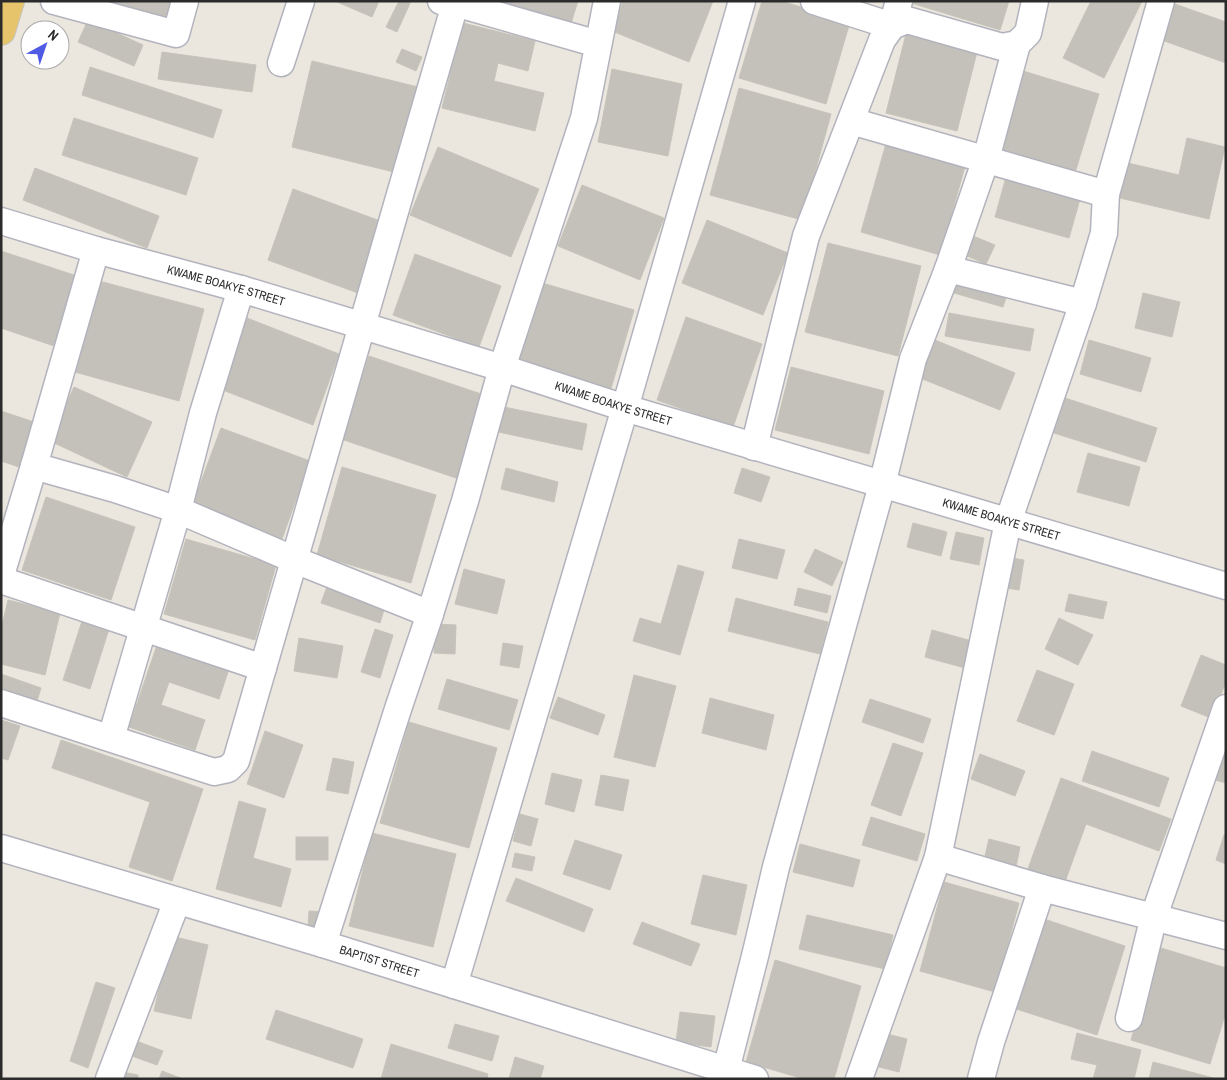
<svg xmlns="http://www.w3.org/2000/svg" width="1227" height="1080" viewBox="0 0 1227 1080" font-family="'Archivo Narrow',sans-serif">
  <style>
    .building { fill: #c4c1ba; stroke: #c6c3b9 }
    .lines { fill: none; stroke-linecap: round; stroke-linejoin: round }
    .minor-casing { stroke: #b2b3bd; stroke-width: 29 }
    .trunk-casing { stroke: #c4c4c4; stroke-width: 30 }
    .minor { stroke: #fff; stroke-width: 26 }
    .trunk { stroke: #e6c46c; stroke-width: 28 }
    .labels { text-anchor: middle; stroke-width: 4; stroke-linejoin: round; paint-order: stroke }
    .street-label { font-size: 12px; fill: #2b2b2b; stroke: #fff }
  </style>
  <rect width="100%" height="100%" fill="#ebe7df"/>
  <g class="building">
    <polygon points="90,1 172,1 166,24"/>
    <polygon points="335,1 379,1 372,17"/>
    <polygon points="399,1 411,1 397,32 386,27"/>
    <polygon points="479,1 578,1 569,30"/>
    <polygon points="623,1 713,1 689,62 612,31"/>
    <polygon points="762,1 781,1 850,22 826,104 739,78"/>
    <polygon points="912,1 1009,1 1000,30 911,3"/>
    <polygon points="1091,1 1142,1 1104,78 1063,58"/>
    <polygon points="1169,2 1226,22 1226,63 1156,38"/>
    <polygon points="88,20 143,45 134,66 78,42"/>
    <polygon points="463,23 535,41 528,71 498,63 494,81 544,93 535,131 442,108"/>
    <polygon points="906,34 977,52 957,131 886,113"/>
    <polygon points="402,49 422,57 416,71 396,62"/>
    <polygon points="162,52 256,65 252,92 158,79"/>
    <polygon points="312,61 422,88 402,174 292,147"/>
    <polygon points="90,67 222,110 213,138 82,95"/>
    <polygon points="612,69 682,84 668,156 598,142"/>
    <polygon points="1023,71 1099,94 1074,176 998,152"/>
    <polygon points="739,88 831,114 802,220 710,195"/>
    <polygon points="74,118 198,158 186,195 62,155"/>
    <polygon points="1187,138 1225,147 1209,219 1120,198 1128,163 1179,175"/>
    <polygon points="887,140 966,163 940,255 861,232"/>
    <polygon points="438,147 539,189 511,257 410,215"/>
    <polygon points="35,168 159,216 147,248 23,200"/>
    <polygon points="1006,177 1080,199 1069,238 995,217"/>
    <polygon points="582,185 664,218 640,280 558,246"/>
    <polygon points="293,189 383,222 358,293 268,260"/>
    <polygon points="707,220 788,253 763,315 682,283"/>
    <polygon points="968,234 995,245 986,264 960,253"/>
    <polygon points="828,243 921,266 898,356 805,332"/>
    <polygon points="1,251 83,278 60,348 1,328"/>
    <polygon points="415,254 501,286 479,347 393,315"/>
    <polygon points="952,275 1008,291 1003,307 947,291"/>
    <polygon points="99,281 204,309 179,401 75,372"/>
    <polygon points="539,282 634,310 610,392 516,363"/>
    <polygon points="1143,293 1180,302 1172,337 1135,328"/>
    <polygon points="949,313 1034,329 1030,351 945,336"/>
    <polygon points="686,317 762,344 733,427 657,400"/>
    <polygon points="247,318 339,354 313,425 220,389"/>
    <polygon points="935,340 1015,373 1000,410 920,378"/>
    <polygon points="1089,340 1151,358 1141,392 1080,374"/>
    <polygon points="369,356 487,396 459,479 341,439"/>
    <polygon points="791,367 884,391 869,454 775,430"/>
    <polygon points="74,387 152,422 127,477 50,441"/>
    <polygon points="1065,398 1157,428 1146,462 1054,433"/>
    <polygon points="499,406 587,424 582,450 494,431"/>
    <polygon points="1,411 34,422 19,467 1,461"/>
    <polygon points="221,428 310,461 282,539 192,506"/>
    <polygon points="1088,453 1140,467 1129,506 1077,492"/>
    <polygon points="342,467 436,495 411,583 317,555"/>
    <polygon points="506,468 558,482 554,502 501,489"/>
    <polygon points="742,468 770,477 761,502 734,493"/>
    <polygon points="46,497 135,527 111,600 22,570"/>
    <polygon points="913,523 947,532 941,556 907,547"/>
    <polygon points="956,532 984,538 979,565 950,559"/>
    <polygon points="186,539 276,565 255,640 164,614"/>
    <polygon points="739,539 785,550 777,579 732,568"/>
    <polygon points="815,549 843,562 832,586 804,572"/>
    <polygon points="1005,557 1024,560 1019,590 1000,587"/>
    <polygon points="678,565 704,572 680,655 633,641 640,618 661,624"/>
    <polygon points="464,569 505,580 497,614 455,604"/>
    <polygon points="328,584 386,603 380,623 321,603"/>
    <polygon points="798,588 831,596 827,613 794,605"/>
    <polygon points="1069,594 1107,602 1103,619 1065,611"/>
    <polygon points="736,598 828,622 820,654 728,631"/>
    <polygon points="8,600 60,613 45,675 1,664 1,630"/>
    <polygon points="1059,618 1093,635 1078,665 1045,649"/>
    <polygon points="82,621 109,629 90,689 63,680"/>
    <polygon points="434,624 456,625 455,654 434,653"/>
    <polygon points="375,629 393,635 380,678 361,672"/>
    <polygon points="932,630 972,641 965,668 925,657"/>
    <polygon points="299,638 343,646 337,678 294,671"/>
    <polygon points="503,643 523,646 519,668 500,665"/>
    <polygon points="157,645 229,669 219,699 169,682 161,705 205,720 195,750 129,727"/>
    <polygon points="1201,655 1226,665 1226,682 1211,718 1181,706"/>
    <polygon points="1037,670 1074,684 1054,735 1017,721"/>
    <polygon points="1,674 41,688 36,704 1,692"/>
    <polygon points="634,675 676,686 655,767 614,757"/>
    <polygon points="447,679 518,700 509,730 438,709"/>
    <polygon points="558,697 605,715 598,735 550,718"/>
    <polygon points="710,698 774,715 766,750 702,733"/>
    <polygon points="870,699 931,719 923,743 862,722"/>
    <polygon points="1,720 20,726 8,760 1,758"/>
    <polygon points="409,722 497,748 469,848 380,823"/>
    <polygon points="265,731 303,745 284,798 247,784"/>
    <polygon points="61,740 203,789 172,881 129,867 150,802 52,768"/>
    <polygon points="893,743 923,753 901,816 871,805"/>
    <polygon points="1226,746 1226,783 1215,780"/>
    <polygon points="1092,751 1169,778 1159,807 1082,781"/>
    <polygon points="980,754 1025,771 1015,796 971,779"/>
    <polygon points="333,758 354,762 348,794 326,790"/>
    <polygon points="552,773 582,780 574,812 545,804"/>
    <polygon points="601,775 629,780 623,811 595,805"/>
    <polygon points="1061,778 1171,819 1159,851 1086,824 1062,890 1025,877"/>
    <polygon points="239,801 266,809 253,858 291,869 281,907 216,889"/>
    <polygon points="520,814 538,819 531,846 513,841"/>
    <polygon points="871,817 925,834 917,861 862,845"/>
    <polygon points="372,833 456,854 433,947 349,926"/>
    <polygon points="1224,835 1226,835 1226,864 1216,860"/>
    <rect x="296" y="837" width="32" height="23"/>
    <polygon points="989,839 1020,847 1015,872 983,864"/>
    <polygon points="575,840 622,855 610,890 563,874"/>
    <polygon points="800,844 860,860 853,887 793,872"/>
    <polygon points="515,853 535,857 532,871 512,867"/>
    <polygon points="703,875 747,885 736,935 691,924"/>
    <polygon points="516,878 593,909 584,932 506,901"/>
    <polygon points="944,882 1019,903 995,992 920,971"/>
    <polygon points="309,911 326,912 325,930 308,928"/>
    <polygon points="807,915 893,935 885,969 799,949"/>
    <polygon points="1035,916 1125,946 1097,1035 1007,1006"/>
    <polygon points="642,922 700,944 691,966 633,944"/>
    <polygon points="171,936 208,945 191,1019 154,1011"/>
    <polygon points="1158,947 1226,968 1226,1012 1210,1064 1131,1040"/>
    <polygon points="775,960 861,986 834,1079 804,1079 746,1062"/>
    <polygon points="96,982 115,988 88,1068 70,1061"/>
    <polygon points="276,1010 363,1039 353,1068 266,1039"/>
    <polygon points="680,1012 715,1016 711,1047 676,1042"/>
    <polygon points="455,1024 499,1036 492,1061 448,1048"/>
    <polygon points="1077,1033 1141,1050 1134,1079 1093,1079 1097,1065 1071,1059"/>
    <polygon points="887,1034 907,1039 899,1072 879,1067"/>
    <polygon points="123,1036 163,1051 157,1065 118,1051"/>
    <polygon points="391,1044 488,1074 487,1079 381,1079"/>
    <polygon points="515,1057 544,1066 540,1079 509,1079"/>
    <polygon points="1153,1062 1217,1079 1149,1079"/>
    <polygon points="107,1069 138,1075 138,1079 105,1079"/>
    <polygon points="162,1071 183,1079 159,1079"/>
  </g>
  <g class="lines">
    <defs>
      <g id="minor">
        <polyline points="54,1 176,34 185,1"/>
        <polyline points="441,1 454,5 455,3 598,44"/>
        <polyline points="814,1 892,26 899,1"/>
        <polyline points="281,63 301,1"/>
        <polyline points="851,121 1106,194"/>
        <path id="s1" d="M1,221l95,29 145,39 261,79 123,40 601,178"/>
        <polyline points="948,269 1083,303"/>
        <polyline points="754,447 806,236 882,40 892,26 907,20 1002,47 1017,44 1028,33 1035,1"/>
        <polyline points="34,466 96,250"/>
        <polyline points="1,575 34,466 115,489 178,510 295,560 430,614"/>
        <polyline points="1,580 263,668"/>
        <polyline points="1,703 214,772 228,769 236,761 456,1"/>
        <polyline points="111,738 178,510 203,413 241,289"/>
        <path id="s2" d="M1,848l322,96 432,135"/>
        <polyline points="938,857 1042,888 1226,936"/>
        <polyline points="323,944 398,709 430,614 465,501 502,368 584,118 607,1"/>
        <polyline points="454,985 625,408 742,1"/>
        <polyline points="1129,1018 1154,916 1226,708"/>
        <polyline points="726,1070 756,952 776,867 882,485 913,359 948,269 986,159 1017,44"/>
        <polyline points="109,1079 177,901"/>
        <polyline points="859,1079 938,857 1008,522 1083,303 1104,233 1106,194 1161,1"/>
        <polyline points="981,1079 991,1042 1042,888"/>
      </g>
      <polyline id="trunk" points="1,31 10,1"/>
    </defs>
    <use href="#minor" class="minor-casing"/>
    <use href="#trunk" class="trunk-casing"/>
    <use href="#minor" class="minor"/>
    <use href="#trunk" class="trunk"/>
  </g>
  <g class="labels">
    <g class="street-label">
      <text dy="4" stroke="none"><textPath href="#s1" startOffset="234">KWAME BOAKYE STREET</textPath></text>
      <text dy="4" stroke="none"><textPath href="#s1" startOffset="639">KWAME BOAKYE STREET</textPath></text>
      <text dy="4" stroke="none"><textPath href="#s1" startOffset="1044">KWAME BOAKYE STREET</textPath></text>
      <text dy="4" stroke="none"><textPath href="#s2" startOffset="395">BAPTIST STREET</textPath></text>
    </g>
  </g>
  <rect width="1227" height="1080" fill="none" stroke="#2b2b2b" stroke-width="5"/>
  <g transform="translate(45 45) rotate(40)"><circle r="24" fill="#ffffff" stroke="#aaaaaa"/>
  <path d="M0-4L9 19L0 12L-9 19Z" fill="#515ae5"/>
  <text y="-8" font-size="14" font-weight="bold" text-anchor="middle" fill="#2b2b2b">N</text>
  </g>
</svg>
